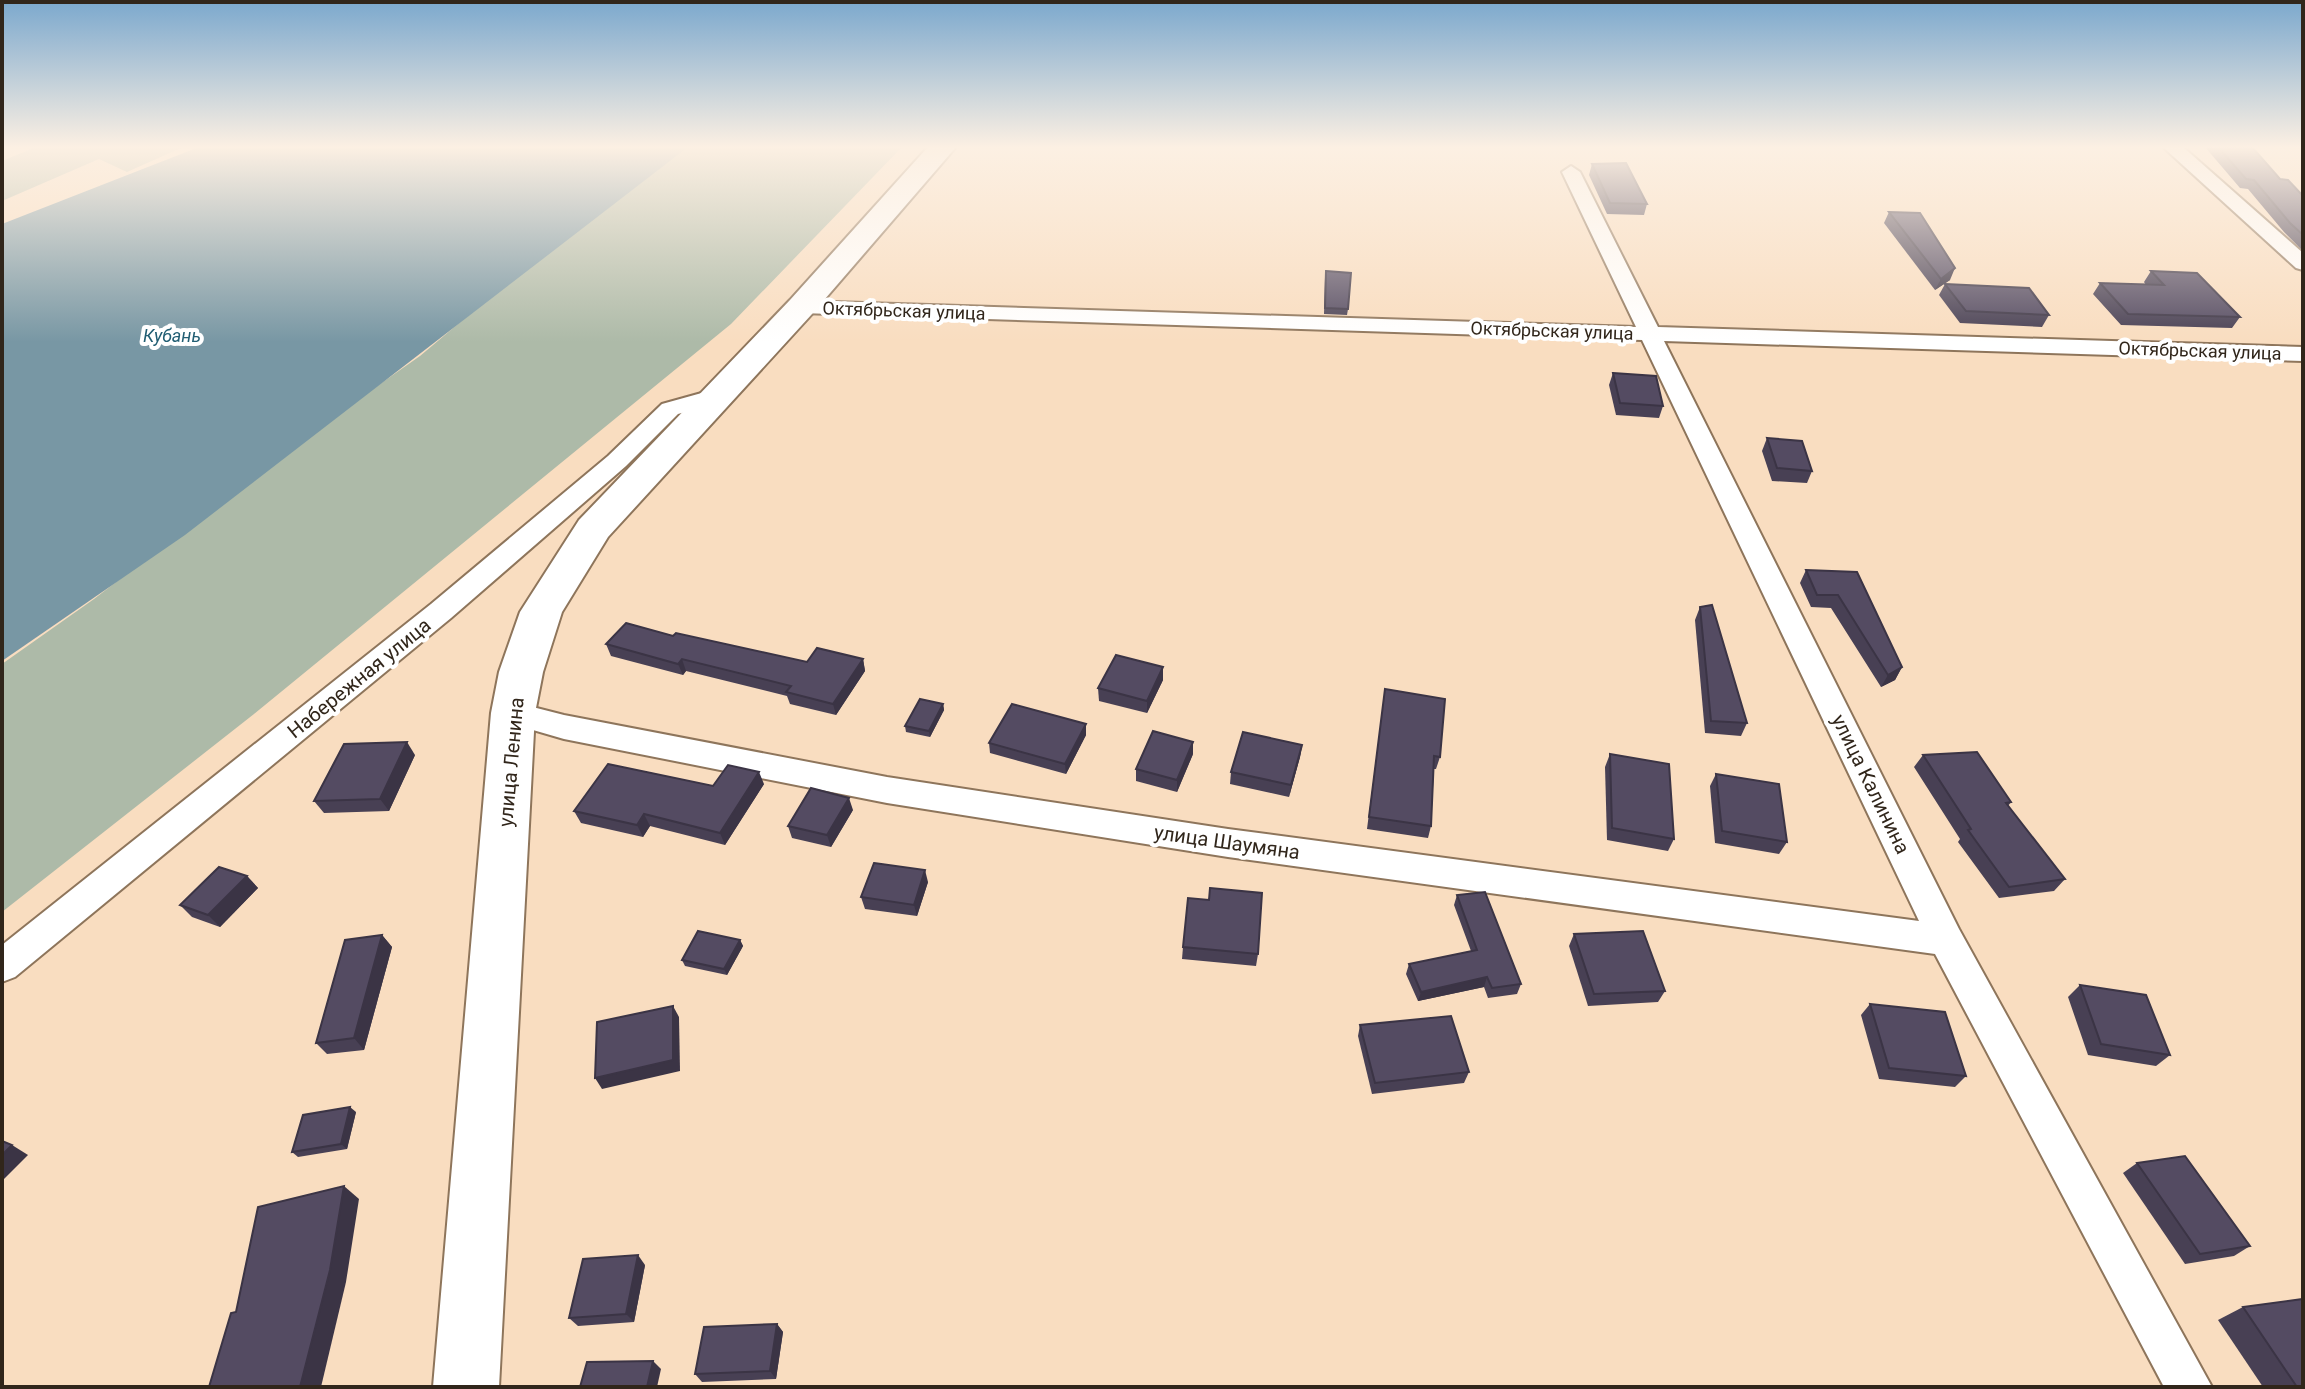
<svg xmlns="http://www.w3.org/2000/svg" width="2305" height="1389" viewBox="0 0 2305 1389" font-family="Roboto,sans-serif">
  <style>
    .green { fill: #adbaa8 }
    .water { fill: #7897a4 }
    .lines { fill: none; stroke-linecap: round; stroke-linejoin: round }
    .street-casing { stroke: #8e755b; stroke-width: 4 }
    .secondary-casing { stroke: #8e755b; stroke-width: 4 }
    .street { fill: #fff; fill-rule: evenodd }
    .secondary { fill: #fff; fill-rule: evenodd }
    .wall { fill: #484054 }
    .shaded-wall { fill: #3b3445 }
    .building { fill: #544b62; stroke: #3b3445; stroke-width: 2 }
    .labels { text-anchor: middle; stroke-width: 8; stroke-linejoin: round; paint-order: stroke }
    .far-street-label { font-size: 18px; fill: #31261b; stroke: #fff }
    .far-water-label { font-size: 18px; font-style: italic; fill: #215e73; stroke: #fff }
    .street-label { font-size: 20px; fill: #31261b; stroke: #fff }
  </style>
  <rect width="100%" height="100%" fill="#f9ddc0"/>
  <g class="green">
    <polygon points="36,147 183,147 127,172 99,159 2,201 2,161"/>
    <polygon points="683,147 902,147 731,324 254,714 2,912 2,664 94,599 310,433 420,356 553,244"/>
  </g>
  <polygon class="water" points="199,147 688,147 185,535 2,661 2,224"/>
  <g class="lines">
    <defs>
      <g id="street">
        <polygon points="2163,147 2183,147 2303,253 2303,270 2296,268"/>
        <polygon points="1571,166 1580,172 1658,327 2303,347 2303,361 1664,341 1959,929 2212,1387 2164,1387 1935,954 1228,857 887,803 564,739 502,721 498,713 502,705 513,702 564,715 887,777 1228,829 1919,921 1642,340 801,313 790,307 801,301 1636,327 1562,172"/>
        <polygon points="716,389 724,391 728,396 724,401 678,414 626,466 451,618 15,977 2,982 2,945 431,604 608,456 662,404"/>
      </g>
      <polygon id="secondary" points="928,147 956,147 812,314 608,537 562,612 543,672 535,713 499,1387 433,1387 491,713 499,672 520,612 579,520 790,300"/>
    </defs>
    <use href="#street" class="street-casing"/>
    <use href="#secondary" class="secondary-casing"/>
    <use href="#street" class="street"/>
    <use href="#secondary" class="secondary"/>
  </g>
  <g class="wall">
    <polygon points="2205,147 2252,147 2280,179 2303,196 2303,251 2284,232 2248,189 2240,188"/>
    <polygon points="1592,164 1647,204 1644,215 1607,214 1589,175"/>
    <polygon points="1889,212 1950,280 1935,290 1884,223"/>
    <polygon points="2151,271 2240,317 2232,328 2121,325 2093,294 2100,283 2146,285 2144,282"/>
    <polygon points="1325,277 1348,309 1347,315 1324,314"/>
    <polygon points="1945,284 2049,315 2042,327 1960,323 1939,295"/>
    <polygon points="1613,373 1663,406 1659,418 1616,415 1609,385"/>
    <polygon points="1767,438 1812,471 1807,483 1772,481 1762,451"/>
    <polygon points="1806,570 1857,572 1902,667 1895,680 1881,687 1831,608 1811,607 1800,583"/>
    <polygon points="1700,607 1747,723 1741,736 1705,733 1695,620"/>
    <polygon points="673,636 807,662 863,659 865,671 836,715 790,704 787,696 686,671 683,675 611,656 606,644"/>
    <polygon points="1163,667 1163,680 1147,713 1099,701 1098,688"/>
    <polygon points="1385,689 1440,757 1436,769 1434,769 1431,826 1428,838 1367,829"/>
    <polygon points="943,704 944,710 930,737 906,732 905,726"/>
    <polygon points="1086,724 1086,735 1066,774 990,753 989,743"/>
    <polygon points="1302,745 1300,757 1289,797 1230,784 1231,772"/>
    <polygon points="1193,754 1177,792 1136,781 1136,769"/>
    <polygon points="1610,754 1674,839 1668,851 1607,840 1605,767"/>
    <polygon points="415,755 389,811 324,813 314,801"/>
    <polygon points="1923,755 2011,802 2008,806 2065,879 2054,891 1999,898 1958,842 1960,839 1914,767"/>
    <polygon points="1716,774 1787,842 1779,854 1715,843 1710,786"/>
    <polygon points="764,784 725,845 650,826 643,837 581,823 574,811 713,786"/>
    <polygon points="853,810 831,847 792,838 788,826"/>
    <polygon points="247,876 258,888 220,927 192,917 180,905"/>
    <polygon points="928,882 917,916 865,909 861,897"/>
    <polygon points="1457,895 1521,984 1517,994 1488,998 1484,987 1418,1001 1406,974 1409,964 1471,951 1454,905"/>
    <polygon points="1209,900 1258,954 1256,966 1182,959 1183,947"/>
    <polygon points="1574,934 1665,991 1658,1002 1588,1006 1569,946"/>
    <polygon points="382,935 392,947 364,1050 327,1054 316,1043"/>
    <polygon points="740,940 743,946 727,975 685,966 682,960"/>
    <polygon points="2080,985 2170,1055 2156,1066 2088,1055 2068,997"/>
    <polygon points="1870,1004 1966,1076 1955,1087 1879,1079 1861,1015"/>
    <polygon points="1360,1025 1469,1072 1464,1083 1372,1094 1358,1036"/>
    <polygon points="356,1112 347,1149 298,1157 292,1152"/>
    <polygon points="2137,1163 2250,1246 2234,1256 2185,1264 2123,1173"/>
    <polygon points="645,1265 634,1322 578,1326 569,1318"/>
    <polygon points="2243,1307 2303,1387 2263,1387 2218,1320"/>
    <polygon points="777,1324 783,1332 776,1379 702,1382 695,1374"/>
  </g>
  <g class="shaded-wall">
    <polygon points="1955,268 1950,280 1935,290 1941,279"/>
    <polygon points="682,659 686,671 683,675 678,664"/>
    <polygon points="863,659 865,671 836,715 833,704"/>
    <polygon points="1163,667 1163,680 1147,713 1147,701"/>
    <polygon points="1902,667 1895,680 1881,687 1888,675"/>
    <polygon points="943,704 944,710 930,737 929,731"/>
    <polygon points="1086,724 1086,735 1066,774 1065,764"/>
    <polygon points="407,742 415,755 389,811 380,799"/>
    <polygon points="1193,742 1193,754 1177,792 1177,780"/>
    <polygon points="1302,745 1300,757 1289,797 1291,785"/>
    <polygon points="759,772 764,784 725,845 720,833"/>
    <polygon points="849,798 853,810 831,847 827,835"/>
    <polygon points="644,814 650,826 643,837 637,825"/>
    <polygon points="925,870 928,882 917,916 914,905"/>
    <polygon points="247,876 258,888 220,927 208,915"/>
    <polygon points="382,935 392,947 364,1050 354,1038"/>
    <polygon points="740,940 743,946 727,975 724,969"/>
    <polygon points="1487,977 1484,987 1418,1001 1421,992"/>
    <polygon points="673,1006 679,1017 680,1071 602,1089 595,1078"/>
    <polygon points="350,1107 356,1112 347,1149 341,1144"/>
    <polygon points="12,1145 28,1155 2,1181 2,1155"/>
    <polygon points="344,1186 359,1199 346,1282 321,1387 300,1387"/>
    <polygon points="638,1255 645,1265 634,1322 626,1314"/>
    <polygon points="777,1324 783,1332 776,1379 770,1371"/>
    <polygon points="653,1361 661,1369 657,1387 647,1387"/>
  </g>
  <g class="building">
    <polygon points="2218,147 2252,147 2280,179 2288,180 2303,196 2303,235 2290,223 2254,180 2246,179"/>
    <polygon points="1626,163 1647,204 1610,203 1592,164"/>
    <polygon points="1889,212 1920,213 1955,268 1941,279"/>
    <polygon points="1326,271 1351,273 1348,309 1325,308"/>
    <polygon points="2151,271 2197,273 2240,317 2128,314 2100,283 2164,285"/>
    <polygon points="1945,284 2029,288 2049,315 1966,311"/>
    <polygon points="1613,373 1656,376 1663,406 1620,403"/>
    <polygon points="1767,438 1802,441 1812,471 1777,468"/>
    <polygon points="1806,570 1857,572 1902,667 1888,675 1838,595 1817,595"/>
    <polygon points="1712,605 1747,723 1711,721 1700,607"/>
    <polygon points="626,623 673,636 676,633 807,662 817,648 863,659 833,704 786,692 791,686 682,659 678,664 606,644"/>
    <polygon points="1116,655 1163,667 1147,701 1098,688"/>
    <polygon points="1385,689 1445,699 1440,757 1434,756 1431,826 1369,817"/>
    <polygon points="920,699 943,704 929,731 905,726"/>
    <polygon points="1012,704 1086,724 1065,764 989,743"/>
    <polygon points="1153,731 1193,742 1177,780 1136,769"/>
    <polygon points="1243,732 1302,745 1291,785 1231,772"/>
    <polygon points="407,742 380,799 314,801 344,744"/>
    <polygon points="1977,752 2011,802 2006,803 2065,879 2009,887 1968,830 1971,829 1923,755"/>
    <polygon points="1610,754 1669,764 1674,839 1612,828"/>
    <polygon points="608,764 713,786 728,765 759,772 720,833 644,814 637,825 574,811"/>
    <polygon points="1716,774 1779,784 1787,842 1722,831"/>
    <polygon points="811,788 849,798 827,835 788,826"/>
    <polygon points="874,863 925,870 914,905 861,897"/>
    <polygon points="219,867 247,876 208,915 180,905"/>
    <polygon points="1210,888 1262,893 1258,954 1183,947 1188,898 1209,900"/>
    <polygon points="1485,892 1521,984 1492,988 1487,977 1421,992 1409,964 1477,950 1457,895"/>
    <polygon points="698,931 740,940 724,969 682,960"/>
    <polygon points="1643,931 1665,991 1594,994 1574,934"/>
    <polygon points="382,935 354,1038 316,1043 345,940"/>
    <polygon points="2080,985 2146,995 2170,1055 2101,1044"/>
    <polygon points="1870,1004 1945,1012 1966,1076 1889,1068"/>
    <polygon points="673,1006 673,1060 595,1078 597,1022"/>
    <polygon points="1451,1016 1469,1072 1375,1083 1360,1025"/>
    <polygon points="350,1107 341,1144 292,1152 303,1115"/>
    <polygon points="2,1141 12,1145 2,1155"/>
    <polygon points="2185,1156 2250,1246 2200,1254 2137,1163"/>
    <polygon points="344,1186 330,1270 300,1387 209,1387 231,1313 236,1312 258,1207"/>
    <polygon points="638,1255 626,1314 569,1318 583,1259"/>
    <polygon points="2303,1299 2303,1387 2297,1387 2243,1307"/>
    <polygon points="777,1324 770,1371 695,1374 704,1327"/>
    <polygon points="653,1361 647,1387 580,1387 587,1362"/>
  </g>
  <linearGradient id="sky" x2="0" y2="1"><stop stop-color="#7ba8cd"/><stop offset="0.43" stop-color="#fcf0e3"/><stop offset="1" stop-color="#fcf0e3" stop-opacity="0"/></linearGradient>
  <rect width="2305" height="342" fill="url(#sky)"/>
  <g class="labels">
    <g class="far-street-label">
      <text transform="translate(904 311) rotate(2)" y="6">Октябрьская улица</text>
      <text transform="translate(1552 331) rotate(2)" y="6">Октябрьская улица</text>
      <text transform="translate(2200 351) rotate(2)" y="6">Октябрьская улица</text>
    </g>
    <g class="far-water-label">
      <text x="172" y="342">Кубань</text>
    </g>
    <g class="street-label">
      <text transform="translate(359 678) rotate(-39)" y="7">Набережная улица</text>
      <text transform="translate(511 762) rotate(-85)" y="7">улица Ленина</text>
      <text transform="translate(1871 784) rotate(64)" y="7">улица Калинина</text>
      <text transform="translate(1227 842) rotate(8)" y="7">улица Шаумяна</text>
    </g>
  </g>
  <rect width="2305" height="1389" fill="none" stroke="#31261b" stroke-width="8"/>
</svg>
